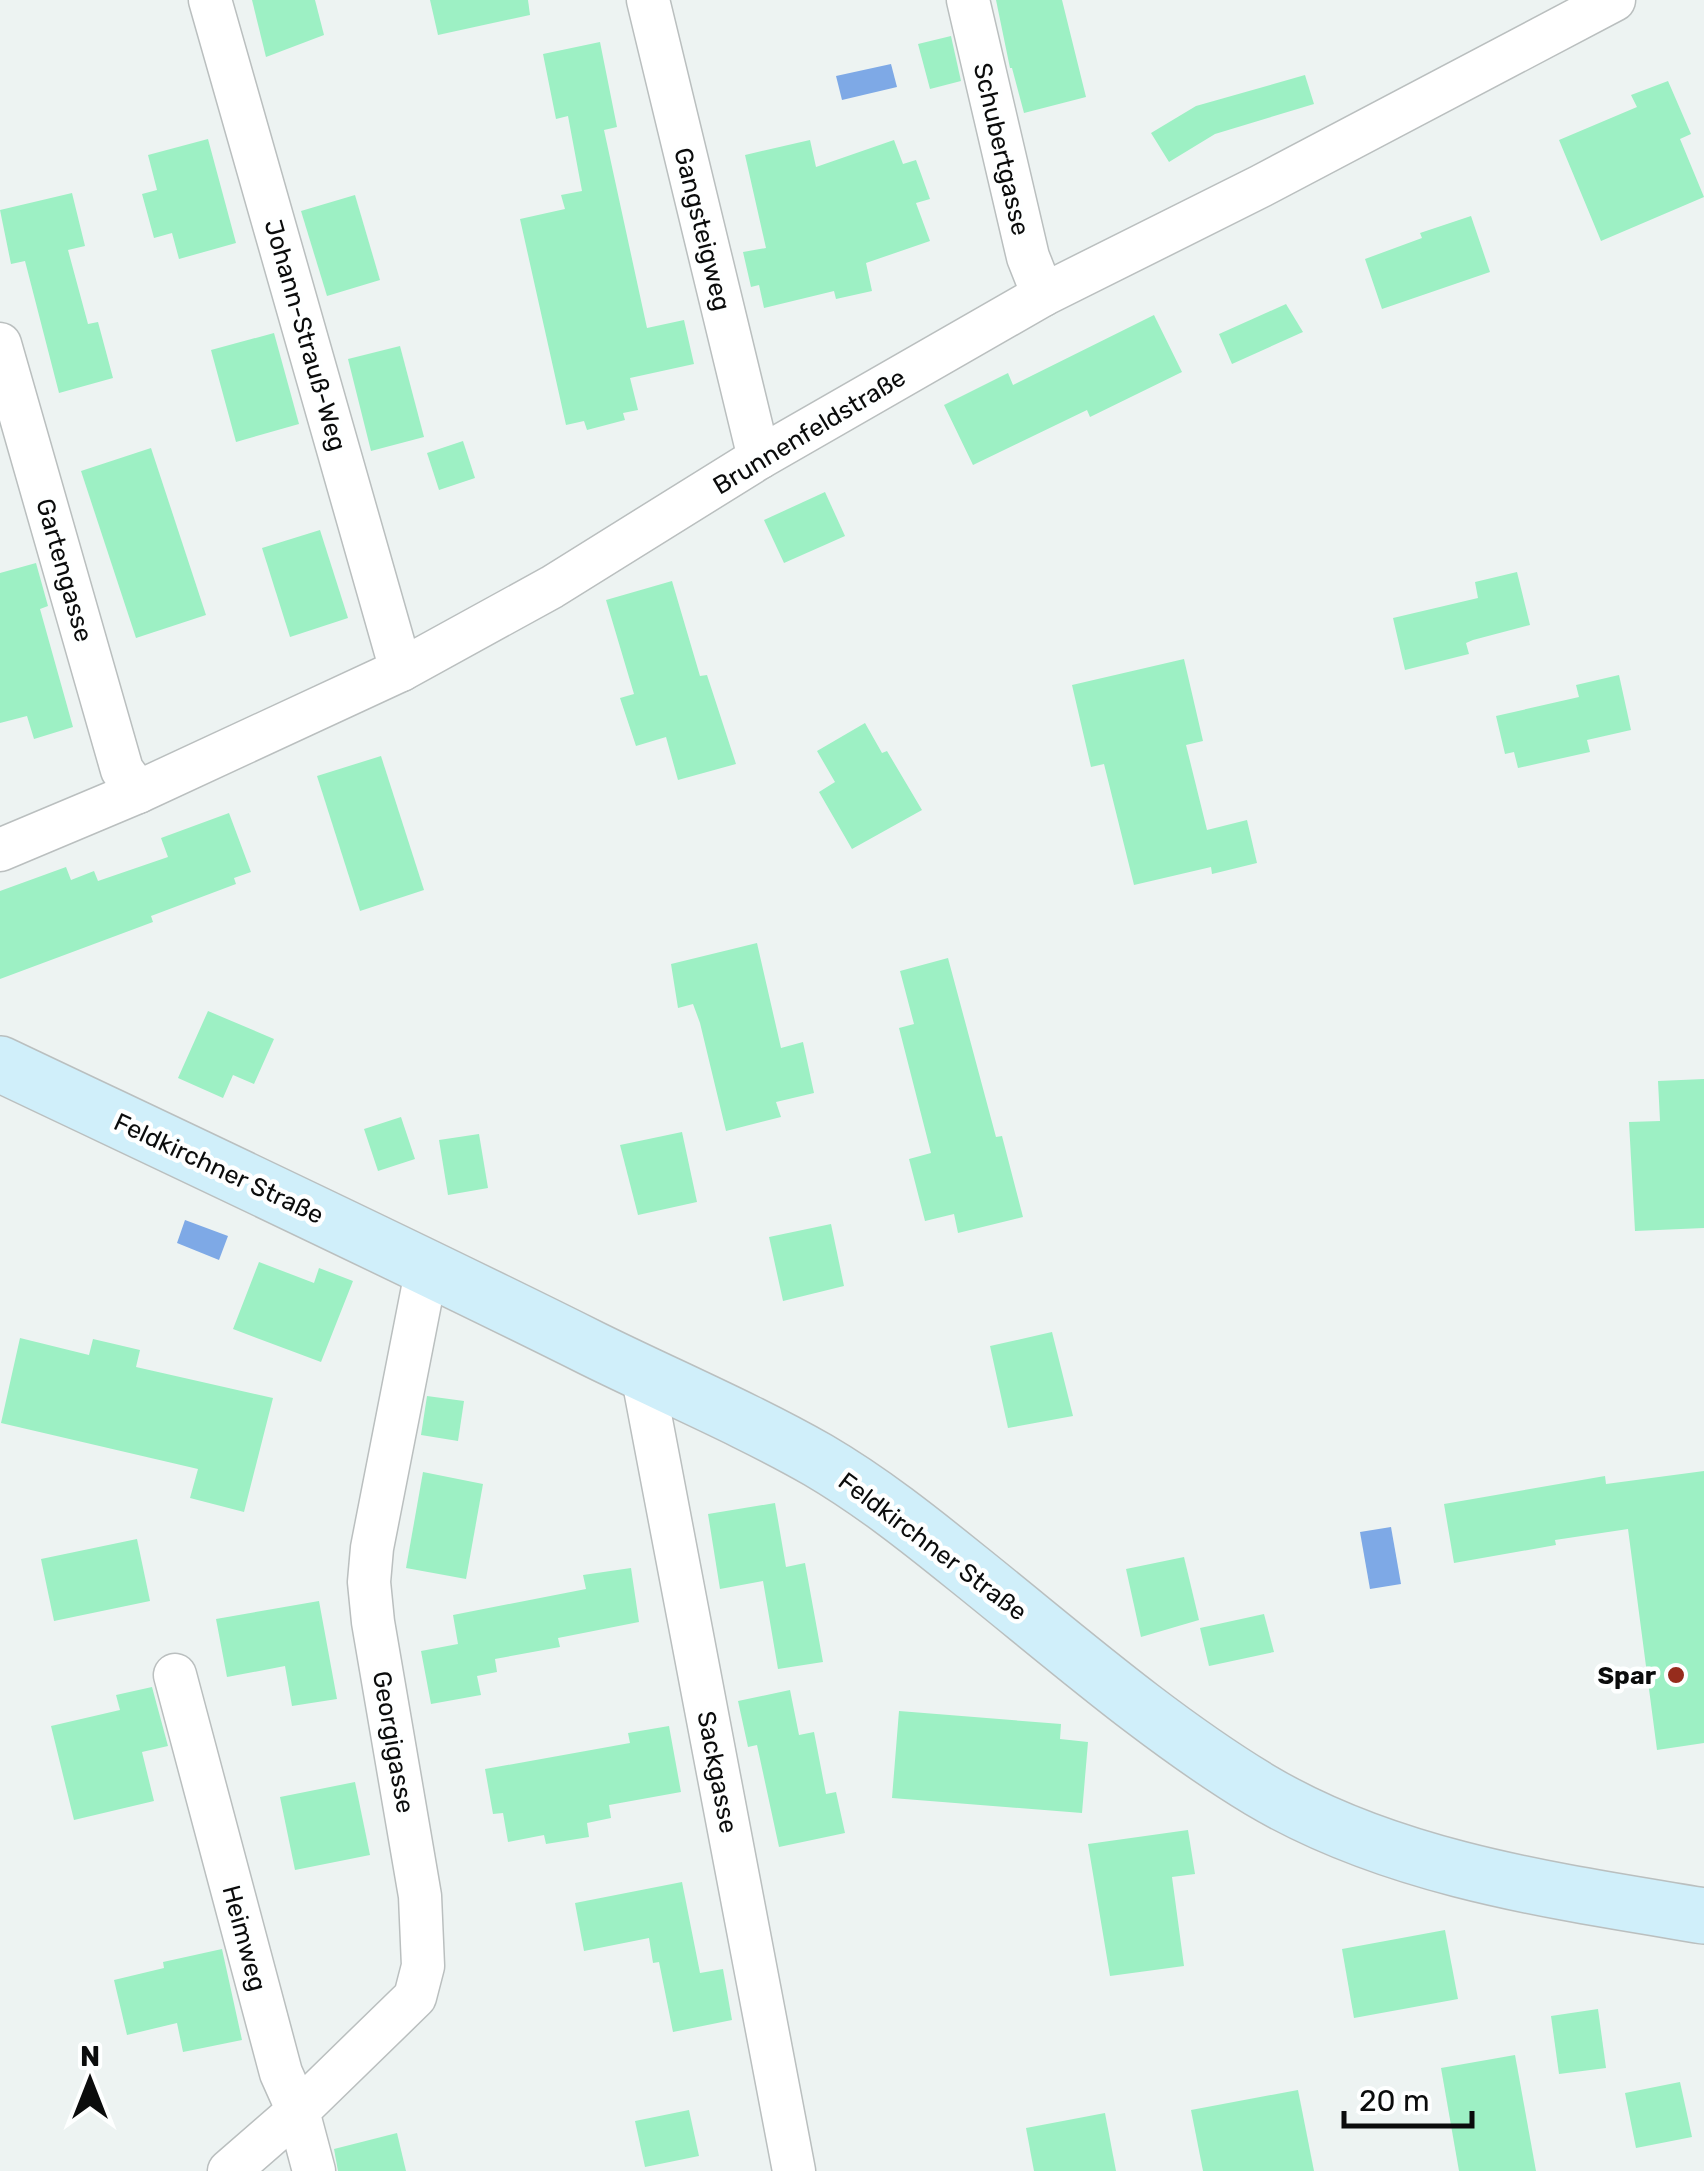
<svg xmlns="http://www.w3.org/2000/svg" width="1704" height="2171" viewBox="0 0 1704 2171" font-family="Rubik,sans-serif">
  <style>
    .water { fill: #7ea9e6 }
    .building { fill: #9df0c4 }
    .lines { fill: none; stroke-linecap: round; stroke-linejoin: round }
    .street-casing { stroke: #babfbf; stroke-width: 45 }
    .secondary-casing { stroke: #babfbf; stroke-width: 58 }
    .street { stroke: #fff; stroke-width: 42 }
    .secondary { stroke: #d0effa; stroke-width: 55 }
    .poi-dot { fill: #962c1c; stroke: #feffff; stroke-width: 4 }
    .labels { text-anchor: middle; stroke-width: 9; stroke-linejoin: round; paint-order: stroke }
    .street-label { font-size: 25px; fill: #0b0c0c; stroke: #feffff }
    .poi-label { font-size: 25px; font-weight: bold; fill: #0b0c0c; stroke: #feffff; text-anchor: end }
  </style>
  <rect width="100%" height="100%" fill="#edf3f2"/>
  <g class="water">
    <polygon points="891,64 897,87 842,100 836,76"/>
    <polygon points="185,1220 228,1236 219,1260 177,1243"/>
    <polygon points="1391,1527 1401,1584 1370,1589 1360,1532"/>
  </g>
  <g class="building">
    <polygon points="252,0 315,0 324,35 266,57"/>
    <polygon points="430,0 528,0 530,15 438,35"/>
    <polygon points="996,0 1062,0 1086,97 1024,113 1012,68 1010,68"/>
    <polygon points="951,36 961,81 930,89 918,44"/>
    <polygon points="600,42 617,127 604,130 647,328 684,320 694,364 630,378 638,410 623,413 625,420 587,430 584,421 566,425 520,219 565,209 561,195 582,191 568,116 556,119 543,54"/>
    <polygon points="1305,75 1314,104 1215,134 1169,162 1151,133 1196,106"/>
    <polygon points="1668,81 1691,134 1680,139 1704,197 1601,241 1559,140 1637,107 1631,95"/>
    <polygon points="208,139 236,243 179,259 172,233 154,238 142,194 157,190 148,155"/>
    <polygon points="810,140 816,167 894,140 903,164 916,160 930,199 916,203 930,241 866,263 872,291 836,299 834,291 764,308 759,285 751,287 743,252 766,248 745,155"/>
    <polygon points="72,193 85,246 68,250 88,324 98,322 113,378 59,393 25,261 11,264 0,210"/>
    <polygon points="355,195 380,280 327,296 301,211"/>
    <polygon points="1471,216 1490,272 1382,309 1365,259 1422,238 1420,233"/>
    <polygon points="1286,304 1303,332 1232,364 1219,334"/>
    <polygon points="1154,315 1182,372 1090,417 1087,410 973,465 944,405 1008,373 1013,385"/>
    <polygon points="274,333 299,424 236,442 211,350"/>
    <polygon points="400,346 424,437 371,451 348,359"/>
    <polygon points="463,441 475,478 439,490 427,453"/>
    <polygon points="151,448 206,615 136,638 81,471"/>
    <polygon points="825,492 845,536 784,563 764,520"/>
    <polygon points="320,530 348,618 290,637 262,548"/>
    <polygon points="36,563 48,606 40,609 73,727 34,739 27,716 0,723 0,573"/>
    <polygon points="1517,572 1530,625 1473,640 1466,643 1469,654 1405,670 1393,618 1478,598 1475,582"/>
    <polygon points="672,581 700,676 707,675 736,764 678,780 666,737 636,746 620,698 634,694 606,600"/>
    <polygon points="1184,659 1203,741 1186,745 1207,830 1247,820 1257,863 1212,874 1211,867 1134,885 1104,764 1091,767 1072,685"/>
    <polygon points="1619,675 1631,730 1587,740 1590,752 1518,768 1514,752 1505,754 1496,716 1579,697 1576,685"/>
    <polygon points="865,723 882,753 887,751 922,810 852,849 819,792 835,782 817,751"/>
    <polygon points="381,756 424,890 360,911 317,776"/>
    <polygon points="229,813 251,872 234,878 236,884 151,916 153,922 0,979 0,891 66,867 71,880 94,871 98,881 168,857 161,838"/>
    <polygon points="757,943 781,1048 803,1042 814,1093 776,1102 781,1117 726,1131 700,1023 693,1004 678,1008 671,964"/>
    <polygon points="948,958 996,1137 1002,1136 1023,1217 958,1233 954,1214 925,1221 909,1159 931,1153 899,1028 914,1024 900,971"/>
    <polygon points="208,1011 274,1039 254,1084 233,1075 223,1098 178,1078"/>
    <polygon points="1704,1079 1704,1228 1635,1231 1629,1122 1660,1121 1658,1081"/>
    <polygon points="401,1117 415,1159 378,1171 364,1129"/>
    <polygon points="682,1132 697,1202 638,1215 620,1145"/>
    <polygon points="479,1134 488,1188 448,1195 439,1140"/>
    <polygon points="831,1224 844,1286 783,1301 769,1237"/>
    <polygon points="259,1262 314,1283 319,1268 353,1281 321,1362 233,1329"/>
    <polygon points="1052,1332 1073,1416 1008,1428 990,1346"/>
    <polygon points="20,1338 89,1355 93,1339 140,1350 136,1367 273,1398 244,1512 190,1498 198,1469 1,1423"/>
    <polygon points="427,1396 464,1401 458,1441 421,1435"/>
    <polygon points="1704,1471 1704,1743 1657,1750 1628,1529 1555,1540 1556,1545 1454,1563 1444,1504 1605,1476 1606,1484"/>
    <polygon points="423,1472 483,1484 466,1579 406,1568"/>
    <polygon points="775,1503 786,1567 805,1563 823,1662 778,1669 763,1581 720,1589 708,1514"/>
    <polygon points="137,1539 150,1601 54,1621 41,1559"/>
    <polygon points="1184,1557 1199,1620 1141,1637 1126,1569"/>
    <polygon points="631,1568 639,1622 558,1638 560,1647 495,1659 497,1672 477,1676 481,1695 431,1704 421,1651 458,1644 453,1615 586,1589 583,1575"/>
    <polygon points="319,1601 337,1699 292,1706 285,1666 227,1677 216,1619"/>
    <polygon points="1264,1614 1274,1652 1209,1666 1200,1628"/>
    <polygon points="152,1687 168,1746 142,1752 154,1801 74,1820 51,1726 120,1710 116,1695"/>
    <polygon points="790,1690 799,1735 814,1732 826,1794 836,1792 845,1833 779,1847 757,1745 748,1747 738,1701"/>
    <polygon points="899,1711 1061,1724 1060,1739 1088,1742 1082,1813 892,1798"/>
    <polygon points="669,1726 681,1792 609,1805 611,1818 587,1823 589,1837 546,1844 544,1835 508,1842 503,1813 493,1814 485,1769 630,1743 628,1733"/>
    <polygon points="355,1782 370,1855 295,1870 280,1797"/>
    <polygon points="1188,1830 1195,1874 1172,1877 1184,1966 1110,1976 1088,1844"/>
    <polygon points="682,1882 700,1973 723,1969 732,2020 673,2032 659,1962 653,1963 649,1938 584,1951 575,1903"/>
    <polygon points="1445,1930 1458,1999 1354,2018 1342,1949"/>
    <polygon points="222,1949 242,2040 183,2052 177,2023 127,2035 114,1980 164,1968 163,1962"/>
    <polygon points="1598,2009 1606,2068 1559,2074 1551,2016"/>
    <polygon points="1515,2055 1536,2171 1459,2171 1441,2068"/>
    <polygon points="1680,2082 1692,2137 1636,2148 1625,2093"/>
    <polygon points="1298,2090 1314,2171 1203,2171 1191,2110"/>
    <polygon points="689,2110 699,2156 645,2167 635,2121"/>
    <polygon points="1105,2113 1116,2171 1034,2171 1026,2128"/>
    <polygon points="397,2133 406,2171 338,2171 334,2149"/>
  </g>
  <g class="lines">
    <defs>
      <g id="street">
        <polyline points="210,0 401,670"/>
        <polyline points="648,0 759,458"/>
        <polyline points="968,0 1028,257 1043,295"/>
        <polyline points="0,344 122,770 138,792"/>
        <polyline points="0,850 138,792 401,670 552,587 759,458 1043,295 1261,186 1614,0"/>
        <polyline points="642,1373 794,2171"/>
        <polyline points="175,1675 281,2073 298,2111 229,2171"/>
        <polyline points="314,2171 298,2111 415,1997 423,1966 420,1896 373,1622 369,1582 372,1548 427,1267"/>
      </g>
      <path id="secondary" d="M0,1064c198,94 397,187 593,285 75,37 153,70 225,111 53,31 102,70 149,108 95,76 189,159 293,222 133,79 294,101 444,126"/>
    </defs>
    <use href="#street" class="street-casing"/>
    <use href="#secondary" class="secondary-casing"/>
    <use href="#street" class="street"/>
    <use href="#secondary" class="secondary"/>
  </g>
  <circle class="poi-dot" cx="1676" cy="1675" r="10"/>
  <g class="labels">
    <g class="street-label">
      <text transform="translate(1002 149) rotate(77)" y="9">Schubertgasse</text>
      <text transform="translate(703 229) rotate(76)" y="9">Gangsteigweg</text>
      <text transform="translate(306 335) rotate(74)" y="9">Johann-Strauß-Weg</text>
      <text transform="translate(809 431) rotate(-31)" y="9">Brunnenfeldstraße</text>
      <text transform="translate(65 570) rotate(74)" y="9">Gartengasse</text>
      <text transform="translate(219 1168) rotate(25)" y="9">Feldkirchner Straße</text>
      <text transform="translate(933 1546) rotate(37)" y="9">Feldkirchner Straße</text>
      <text transform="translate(394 1742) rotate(80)" y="9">Georgigasse</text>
      <text transform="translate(718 1772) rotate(79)" y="9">Sackgasse</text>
      <text transform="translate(245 1938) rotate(75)" y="9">Heimweg</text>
    </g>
    <g class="poi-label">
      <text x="1656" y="1684">Spar</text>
    </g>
  </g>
  <g transform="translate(90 2081)" stroke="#feffff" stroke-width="8" paint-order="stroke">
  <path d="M0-8L18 38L0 25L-18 38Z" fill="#0b0c0c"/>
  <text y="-15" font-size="28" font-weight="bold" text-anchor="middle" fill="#0b0c0c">N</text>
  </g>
  <path d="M1344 2111v15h128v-15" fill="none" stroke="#0b0c0c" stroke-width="5"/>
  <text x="1359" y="2111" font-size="30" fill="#0b0c0c" stroke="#feffff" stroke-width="8" paint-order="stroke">20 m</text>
</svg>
